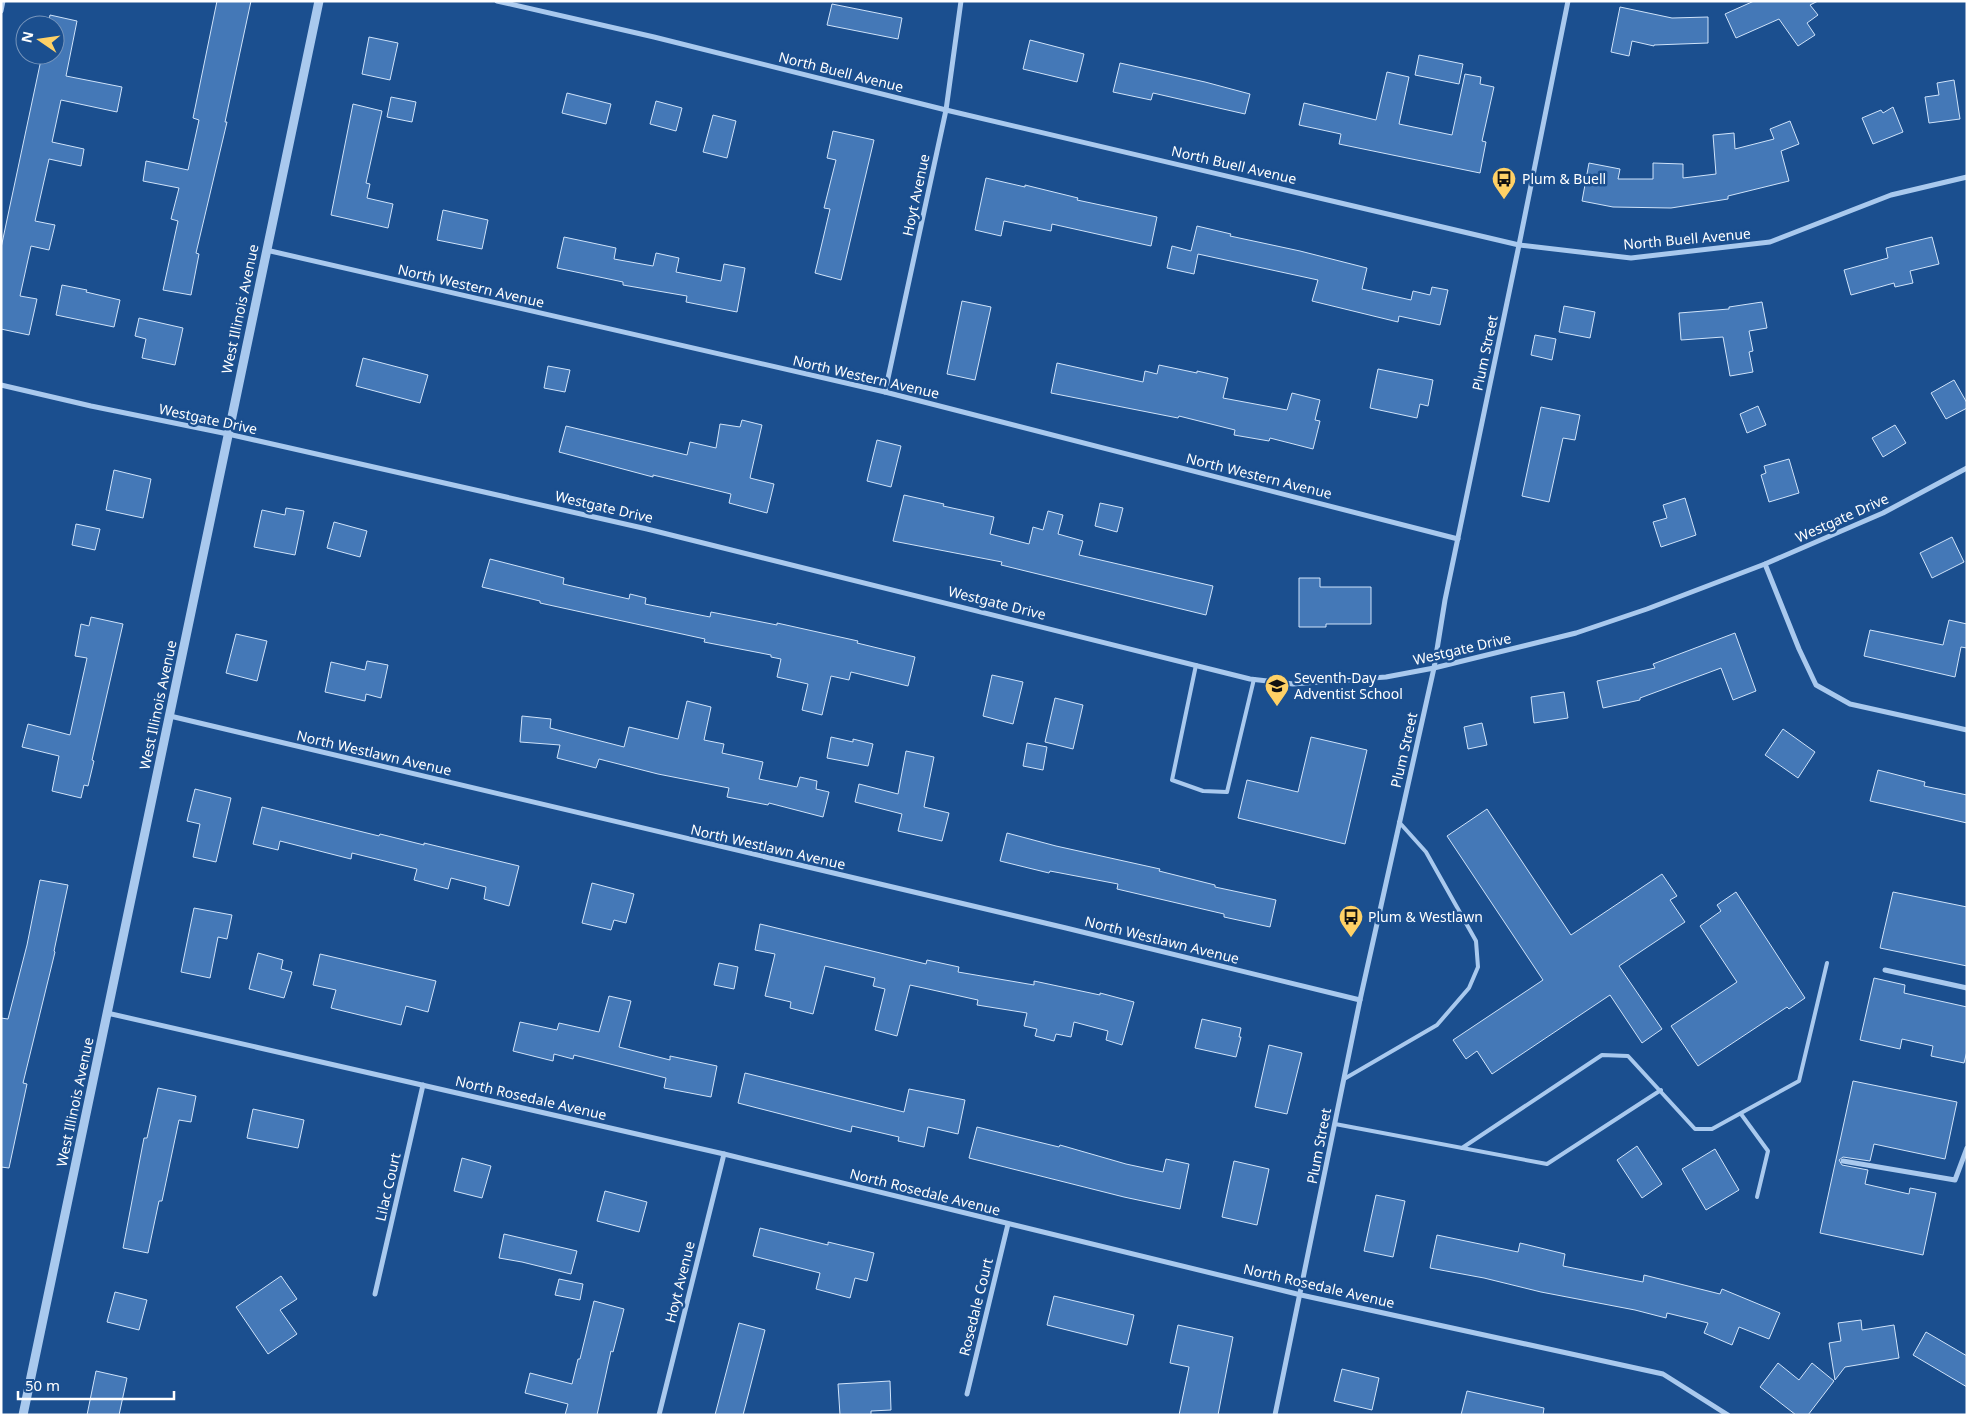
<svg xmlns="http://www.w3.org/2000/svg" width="1968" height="1416" viewBox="0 0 1968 1416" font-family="'Noto Sans',sans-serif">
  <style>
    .building { fill: #4478b7; stroke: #cfe3fa }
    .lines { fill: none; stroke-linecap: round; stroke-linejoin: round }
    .service { stroke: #a9c9ee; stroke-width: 4 }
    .minor { stroke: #a9c9ee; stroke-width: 5 }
    .tertiary { stroke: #a9c9ee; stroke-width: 9 }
    .labels { text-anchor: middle; stroke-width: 5; stroke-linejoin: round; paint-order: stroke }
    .street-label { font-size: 14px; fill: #fff; stroke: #1b4f8f }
    .poi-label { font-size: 14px; fill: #fff; stroke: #1b4f8f; text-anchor: start }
  </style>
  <rect width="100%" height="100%" fill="#1b4f8f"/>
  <g class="building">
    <polygon points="217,1 251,1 225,122 227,122 196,253 199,254 191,295 163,290 178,221 171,219 179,188 143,181 146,161 188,170 199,120 193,118"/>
    <polygon points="1754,1 1818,1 1810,5 1818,15 1807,23 1815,35 1798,46 1779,19 1736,38 1725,14"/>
    <polygon points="832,4 902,18 898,39 827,25"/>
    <polygon points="1620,7 1672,18 1708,17 1708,43 1654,45 1654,46 1632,41 1629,56 1611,52"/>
    <polygon points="50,15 77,21 66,76 122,87 117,112 61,100 52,142 84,149 81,166 49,159 35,221 55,225 49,250 31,246 20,296 37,299 29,335 1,329 1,248 42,55 55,55 55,25 48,25"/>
    <polygon points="369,37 398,43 390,80 362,74"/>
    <polygon points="1030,40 1084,54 1077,82 1023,69"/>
    <polygon points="1419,55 1463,64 1459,84 1415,75"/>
    <polygon points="1120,63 1205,82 1250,94 1245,114 1153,93 1151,100 1113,92"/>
    <polygon points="1387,72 1409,77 1399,124 1452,135 1465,74 1481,77 1480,84 1494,87 1482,141 1486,142 1480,173 1339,144 1341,134 1299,125 1304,103 1376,120"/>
    <polygon points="1954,80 1960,119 1929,123 1925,97 1939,95 1937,83"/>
    <polygon points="567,93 611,104 606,124 562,113"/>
    <polygon points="391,97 416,102 412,122 387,117"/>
    <polygon points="656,101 682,108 676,131 650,124"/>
    <polygon points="353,104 382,111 366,183 370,184 367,198 393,204 388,228 331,215"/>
    <polygon points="1893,107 1903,132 1873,144 1862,118 1881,110 1883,113"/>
    <polygon points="713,115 736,121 727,158 703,152"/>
    <polygon points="1790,121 1799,144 1781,151 1789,181 1728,196 1728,199 1671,208 1613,207 1582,201 1589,163 1620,169 1618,179 1653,179 1653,163 1683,164 1683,178 1716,174 1713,135 1734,133 1735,149 1774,139 1770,129"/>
    <polygon points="833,131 874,140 841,280 815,273 830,209 824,208 836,160 827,158"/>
    <polygon points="986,178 1025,187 1025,185 1078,198 1077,200 1157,217 1151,246 1052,224 1051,231 1004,221 1001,236 975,230"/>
    <polygon points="443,210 488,220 482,249 437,240"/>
    <polygon points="1197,226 1231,234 1230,236 1300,251 1367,268 1362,289 1411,300 1413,291 1430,295 1432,287 1448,290 1440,325 1399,316 1398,322 1312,301 1318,280 1198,254 1194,274 1167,268 1172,246 1191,251"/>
    <polygon points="564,237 616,248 614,259 653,266 656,253 679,258 676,272 721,281 724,264 745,268 737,312 686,302 687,296 623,285 623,282 557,268"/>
    <polygon points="1932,237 1939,264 1910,271 1913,283 1895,287 1894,283 1851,295 1844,270 1888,258 1886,248"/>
    <polygon points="62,285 87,290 86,292 120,300 114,327 56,315"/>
    <polygon points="962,301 991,307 975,380 947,374"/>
    <polygon points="1762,302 1767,328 1749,331 1753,351 1749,352 1753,372 1730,376 1723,337 1681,340 1679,313 1729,309 1729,307"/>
    <polygon points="1564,306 1595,312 1590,338 1559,332"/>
    <polygon points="139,318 183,328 175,365 142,358 146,339 135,336"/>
    <polygon points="1535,335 1556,339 1552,360 1531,355"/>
    <polygon points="363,358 428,375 420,403 356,386"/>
    <polygon points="1057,363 1143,382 1145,371 1157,374 1159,365 1197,373 1197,371 1228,378 1223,398 1287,410 1292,393 1320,400 1315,420 1320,421 1313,449 1270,438 1269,441 1234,435 1235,430 1179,416 1178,418 1051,393"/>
    <polygon points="548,366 570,370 565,392 544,388"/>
    <polygon points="1378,369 1433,380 1428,406 1420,404 1417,418 1370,408"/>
    <polygon points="1954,380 1967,403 1967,408 1946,419 1931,393"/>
    <polygon points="1758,406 1766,425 1747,433 1740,414"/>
    <polygon points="1541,407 1580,415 1575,440 1563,438 1549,502 1522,496"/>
    <polygon points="742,420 762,425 750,478 774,484 767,513 729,503 731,494 653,475 653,477 559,452 566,426 687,455 690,442 716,448 720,424 740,427"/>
    <polygon points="1895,425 1906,443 1883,457 1872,438"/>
    <polygon points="877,440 901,446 891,487 867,481"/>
    <polygon points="1789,459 1799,493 1769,502 1761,475 1766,473 1764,466"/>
    <polygon points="114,470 151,479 143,518 106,510"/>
    <polygon points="904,495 944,504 943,506 994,517 990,534 1029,544 1033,527 1043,530 1048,511 1063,515 1058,534 1083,541 1079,555 1213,586 1206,615 1001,565 1002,562 893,541"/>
    <polygon points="1685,498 1696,535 1661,547 1653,522 1667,518 1663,505"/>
    <polygon points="1100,503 1123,508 1117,532 1095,526"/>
    <polygon points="286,508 304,511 295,555 254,547 262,510 285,515"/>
    <polygon points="334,522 367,531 360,557 327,548"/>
    <polygon points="76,524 100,529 95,550 72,545"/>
    <polygon points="1952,537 1964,562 1932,578 1920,553"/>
    <polygon points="490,559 564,578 563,584 629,599 630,594 646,598 645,604 710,617 711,612 777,625 777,623 858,641 857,643 915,657 908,686 851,672 849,680 831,676 822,715 802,710 808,684 777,677 781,659 771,657 771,655 704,642 705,639 540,603 540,601 482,587"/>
    <polygon points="1299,578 1320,578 1320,587 1371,587 1371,624 1326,624 1326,627 1299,627"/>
    <polygon points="91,617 123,624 92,760 94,761 88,786 84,785 81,798 52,791 59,756 22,747 28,724 70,735 87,658 75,656 81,624 89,626"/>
    <polygon points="1949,620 1967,624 1967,648 1961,647 1955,677 1864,656 1870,630 1943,645"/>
    <polygon points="1735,633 1756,691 1733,700 1721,668 1640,698 1640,700 1603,708 1597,681 1655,668 1653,664"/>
    <polygon points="236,634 267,641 257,681 226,673"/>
    <polygon points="367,661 388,665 381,698 366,694 365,701 325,692 331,662 365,670"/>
    <polygon points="992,675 1023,682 1013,724 983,716"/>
    <polygon points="1564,692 1568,718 1534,723 1531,697"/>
    <polygon points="1055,698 1083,705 1073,749 1045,742"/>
    <polygon points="687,701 711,707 704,740 724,744 722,753 763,762 759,779 797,787 800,777 817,781 816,789 829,792 823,817 769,803 768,805 727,797 729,788 658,774 599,759 596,768 557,758 560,745 520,742 522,716 551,719 550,728 624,747 629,727 678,739"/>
    <polygon points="1482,723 1487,745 1468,749 1464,727"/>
    <polygon points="1783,729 1815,752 1798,778 1765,755"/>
    <polygon points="831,737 853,742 853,739 873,744 868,766 827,758"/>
    <polygon points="1311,737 1367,750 1345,844 1238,818 1247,780 1298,792"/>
    <polygon points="1027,743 1047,747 1043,770 1023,766"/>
    <polygon points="906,751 934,757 924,807 949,813 942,841 898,831 902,814 855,802 859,784 898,794"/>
    <polygon points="1878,770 1925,782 1924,786 1967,795 1967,823 1870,801"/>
    <polygon points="195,789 231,798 216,862 193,857 200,824 187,821"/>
    <polygon points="262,807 379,836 380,834 424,845 424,843 519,866 509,906 484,899 486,887 451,878 448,889 414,880 417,869 352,853 351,859 280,841 278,850 253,844"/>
    <polygon points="1487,809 1571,935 1662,874 1677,896 1670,900 1685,922 1619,966 1662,1029 1642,1043 1610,995 1492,1074 1477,1051 1466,1059 1453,1040 1543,980 1447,836"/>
    <polygon points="1007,833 1056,846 1160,869 1159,871 1215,885 1215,887 1276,900 1270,927 1224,917 1224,914 1117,889 1118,884 1050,871 1049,873 1000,861"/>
    <polygon points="40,880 68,885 54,951 55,952 23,1083 27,1084 9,1168 1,1167 1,1018 8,1019 27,945"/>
    <polygon points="592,883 634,894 626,923 614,920 611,930 582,923"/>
    <polygon points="1736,892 1805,998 1789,1009 1787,1007 1698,1066 1671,1026 1737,982 1700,926 1721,911 1717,905"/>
    <polygon points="1893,892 1967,907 1967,966 1880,948"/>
    <polygon points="194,908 232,915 227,939 218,937 210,978 181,972"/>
    <polygon points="760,924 926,964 927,960 959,967 958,972 1034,985 1034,981 1100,995 1100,993 1134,1002 1122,1045 1106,1040 1108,1031 1074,1022 1071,1037 1056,1034 1054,1041 1035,1036 1037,1029 1024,1026 1027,1013 977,1005 978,1000 910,985 897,1036 875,1030 885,989 873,986 875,978 825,966 813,1014 790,1008 791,1002 765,996 775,954 755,950"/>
    <polygon points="258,953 283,960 281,969 292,972 284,998 249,989"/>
    <polygon points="320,954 436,981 428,1012 406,1006 401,1025 331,1008 336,990 313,985"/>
    <polygon points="719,963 738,967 734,989 714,985"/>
    <polygon points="1874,978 1905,985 1904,993 1967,1007 1967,1051 1964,1063 1931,1056 1933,1046 1902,1039 1900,1049 1860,1040"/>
    <polygon points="609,996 631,1001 619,1047 670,1060 670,1056 717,1066 711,1097 664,1088 666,1078 574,1055 573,1059 554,1054 553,1061 513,1051 520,1022 557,1030 559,1023 599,1032"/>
    <polygon points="1202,1019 1241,1028 1239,1037 1241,1037 1236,1057 1195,1048"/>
    <polygon points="1269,1045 1302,1053 1287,1114 1255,1107"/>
    <polygon points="745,1073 904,1112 909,1089 965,1100 958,1134 928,1127 924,1147 898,1141 899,1137 852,1126 851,1132 738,1103"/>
    <polygon points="1853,1081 1957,1102 1945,1159 1874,1144 1870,1161 1843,1157 1839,1160 1842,1165 1868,1170 1865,1184 1909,1194 1910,1188 1936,1193 1923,1255 1820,1233"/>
    <polygon points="158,1088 196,1096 191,1122 179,1120 162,1201 159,1201 148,1253 123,1248 144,1138 147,1138"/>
    <polygon points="253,1109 304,1120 298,1148 247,1138"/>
    <polygon points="977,1127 1059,1147 1060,1145 1126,1164 1163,1172 1166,1159 1189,1164 1180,1209 1124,1197 969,1158"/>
    <polygon points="1637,1146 1662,1184 1642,1198 1617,1160"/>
    <polygon points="1715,1149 1739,1190 1706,1210 1682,1169"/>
    <polygon points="462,1158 491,1166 482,1198 454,1191"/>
    <polygon points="1234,1161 1269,1169 1257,1225 1222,1217"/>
    <polygon points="605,1191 647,1202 639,1232 597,1221"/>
    <polygon points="1376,1195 1405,1201 1393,1257 1364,1251"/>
    <polygon points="760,1228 828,1245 828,1242 874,1253 867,1281 855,1278 850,1298 816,1289 820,1273 753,1256"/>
    <polygon points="504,1234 577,1251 571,1274 522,1262 499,1258"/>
    <polygon points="1437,1235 1518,1252 1520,1243 1565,1254 1563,1266 1643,1282 1644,1275 1720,1294 1722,1289 1780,1313 1769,1339 1739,1327 1732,1345 1704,1333 1708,1323 1667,1313 1666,1318 1635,1310 1541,1292 1484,1278 1430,1268"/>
    <polygon points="281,1276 297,1299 280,1310 297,1334 268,1354 236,1307"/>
    <polygon points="559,1279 583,1284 580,1300 555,1295"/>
    <polygon points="115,1292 147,1300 139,1330 107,1322"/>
    <polygon points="1054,1296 1134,1315 1127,1345 1047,1325"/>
    <polygon points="594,1301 624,1309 613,1352 611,1351 597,1415 565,1415 568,1404 525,1393 530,1373 572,1384 578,1359 580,1359"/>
    <polygon points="1861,1320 1862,1330 1894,1325 1899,1358 1845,1367 1835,1380 1829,1343 1841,1341 1838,1323"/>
    <polygon points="739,1323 765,1330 743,1415 715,1415"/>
    <polygon points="1178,1325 1233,1337 1218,1415 1179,1415 1189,1367 1170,1363"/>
    <polygon points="1926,1332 1967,1356 1967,1387 1913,1355"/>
    <polygon points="1778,1363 1799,1380 1812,1363 1834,1381 1808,1415 1796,1415 1760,1387"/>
    <polygon points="1342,1369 1379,1378 1372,1410 1334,1401"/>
    <polygon points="96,1371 127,1378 119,1415 87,1415"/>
    <polygon points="890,1381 891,1410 871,1411 871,1415 840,1415 838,1384"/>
    <polygon points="1467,1391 1544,1408 1543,1415 1461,1415"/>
  </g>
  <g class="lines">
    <g class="service">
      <polyline points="1196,665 1172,780 1203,791 1227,792 1254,679"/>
      <polyline points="1344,1079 1437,1025 1469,988 1478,967 1476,941 1426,852 1399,822"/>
      <polyline points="1741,1114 1768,1151 1757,1197"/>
      <polyline points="1335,1124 1547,1164 1661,1090"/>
      <polyline points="1462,1148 1602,1055 1628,1056 1695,1129 1712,1129 1799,1081 1827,963"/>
    </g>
    <g class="minor">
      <polyline points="497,1 654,37 946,110 1519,245 1631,258 1770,242 1891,195 1967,177"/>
      <polyline points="1,11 3,1"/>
      <polyline points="266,250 885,392 1458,539"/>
      <polyline points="1,385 91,406 228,434 647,529 1250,679 1293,684 1386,677 1434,668 1576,633 1647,609 1765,564 1883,513 1967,468"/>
      <polyline points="885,392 946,110 961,1"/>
      <polyline points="1765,564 1799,649 1816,685 1850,704 1967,730"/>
      <polyline points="170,716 1066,928 1360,1000"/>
      <polyline points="1885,970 1967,988"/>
      <polyline points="107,1013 724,1154 1301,1295 1663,1374 1728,1415"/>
      <polyline points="1843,1161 1955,1180 1967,1148"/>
      <polyline points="375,1294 423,1085"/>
      <polyline points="967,1394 1008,1224"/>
      <polyline points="659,1415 724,1154"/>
      <polyline points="1275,1415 1360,1000 1434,668 1445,600 1519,245 1568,1"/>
    </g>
    <polyline class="tertiary" points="23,1415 319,1"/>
  </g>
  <defs>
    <symbol id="bus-pin" viewBox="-11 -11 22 30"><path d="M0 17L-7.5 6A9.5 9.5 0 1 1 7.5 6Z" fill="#ffd166" stroke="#1b4f8f"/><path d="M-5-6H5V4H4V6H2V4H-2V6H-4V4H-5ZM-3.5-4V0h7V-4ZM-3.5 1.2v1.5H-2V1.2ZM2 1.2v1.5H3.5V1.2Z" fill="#111"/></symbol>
    <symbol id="school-pin" viewBox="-11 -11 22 30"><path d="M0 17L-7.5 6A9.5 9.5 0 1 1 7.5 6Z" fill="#ffd166" stroke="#1b4f8f"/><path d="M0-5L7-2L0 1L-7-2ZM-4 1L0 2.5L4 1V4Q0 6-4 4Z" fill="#111"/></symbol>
  </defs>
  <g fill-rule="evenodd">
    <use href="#bus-pin" x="1490" y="165" width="28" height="38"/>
    <use href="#school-pin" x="1263" y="672" width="28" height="38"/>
    <use href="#bus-pin" x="1337" y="903" width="28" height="38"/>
  </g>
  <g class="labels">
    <g class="street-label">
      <text transform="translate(841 72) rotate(14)" y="5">North Buell Avenue</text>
      <text transform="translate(1234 165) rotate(13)" y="5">North Buell Avenue</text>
      <text transform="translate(916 195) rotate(-78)" y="5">Hoyt Avenue</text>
      <text transform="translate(1687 239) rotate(-5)" y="5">North Buell Avenue</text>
      <text transform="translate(471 286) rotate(13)" y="5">North Western Avenue</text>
      <text transform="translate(240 309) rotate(-78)" y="5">West Illinois Avenue</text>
      <text transform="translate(1485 353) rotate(-78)" y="5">Plum Street</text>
      <text transform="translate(866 377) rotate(13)" y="5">North Western Avenue</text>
      <text transform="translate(208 419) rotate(12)" y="5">Westgate Drive</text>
      <text transform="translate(1259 476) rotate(14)" y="5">North Western Avenue</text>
      <text transform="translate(604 507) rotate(13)" y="5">Westgate Drive</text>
      <text transform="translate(1842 518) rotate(-24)" y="5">Westgate Drive</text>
      <text transform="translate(997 603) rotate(14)" y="5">Westgate Drive</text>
      <text transform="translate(1462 649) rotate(-13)" y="5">Westgate Drive</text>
      <text transform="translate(158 705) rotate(-78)" y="5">West Illinois Avenue</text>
      <text transform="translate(1404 750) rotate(-77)" y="5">Plum Street</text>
      <text transform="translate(374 753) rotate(13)" y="5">North Westlawn Avenue</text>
      <text transform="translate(768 847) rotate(13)" y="5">North Westlawn Avenue</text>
      <text transform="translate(1162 940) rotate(14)" y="5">North Westlawn Avenue</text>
      <text transform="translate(531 1098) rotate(13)" y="5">North Rosedale Avenue</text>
      <text transform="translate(75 1102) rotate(-78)" y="5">West Illinois Avenue</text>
      <text transform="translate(1319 1146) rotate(-79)" y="5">Plum Street</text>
      <text transform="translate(388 1187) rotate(-77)" y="5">Lilac Court</text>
      <text transform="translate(925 1192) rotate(14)" y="5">North Rosedale Avenue</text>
      <text transform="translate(680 1282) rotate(-76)" y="5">Hoyt Avenue</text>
      <text transform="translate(1319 1286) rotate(13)" y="5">North Rosedale Avenue</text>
      <text transform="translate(976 1307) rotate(-76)" y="5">Rosedale Court</text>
    </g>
    <g class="poi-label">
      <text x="1522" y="184">Plum &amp; Buell</text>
      <text x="1294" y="683">Seventh-Day<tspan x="1294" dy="16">Adventist School</tspan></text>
      <text x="1368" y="922">Plum &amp; Westlawn</text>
    </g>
  </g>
  <rect width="1968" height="1416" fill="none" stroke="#ffffff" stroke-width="5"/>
  <g transform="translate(40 40) rotate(283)"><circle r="24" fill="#1b4f8f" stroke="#7695bc"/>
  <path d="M0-4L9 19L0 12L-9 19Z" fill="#ffd166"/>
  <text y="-8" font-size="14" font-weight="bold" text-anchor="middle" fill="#ffffff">N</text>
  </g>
  <path d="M18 1391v8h156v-8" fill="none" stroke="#ffffff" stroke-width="2.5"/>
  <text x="25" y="1391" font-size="15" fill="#ffffff" stroke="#1b4f8f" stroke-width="4" paint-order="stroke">50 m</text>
</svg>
